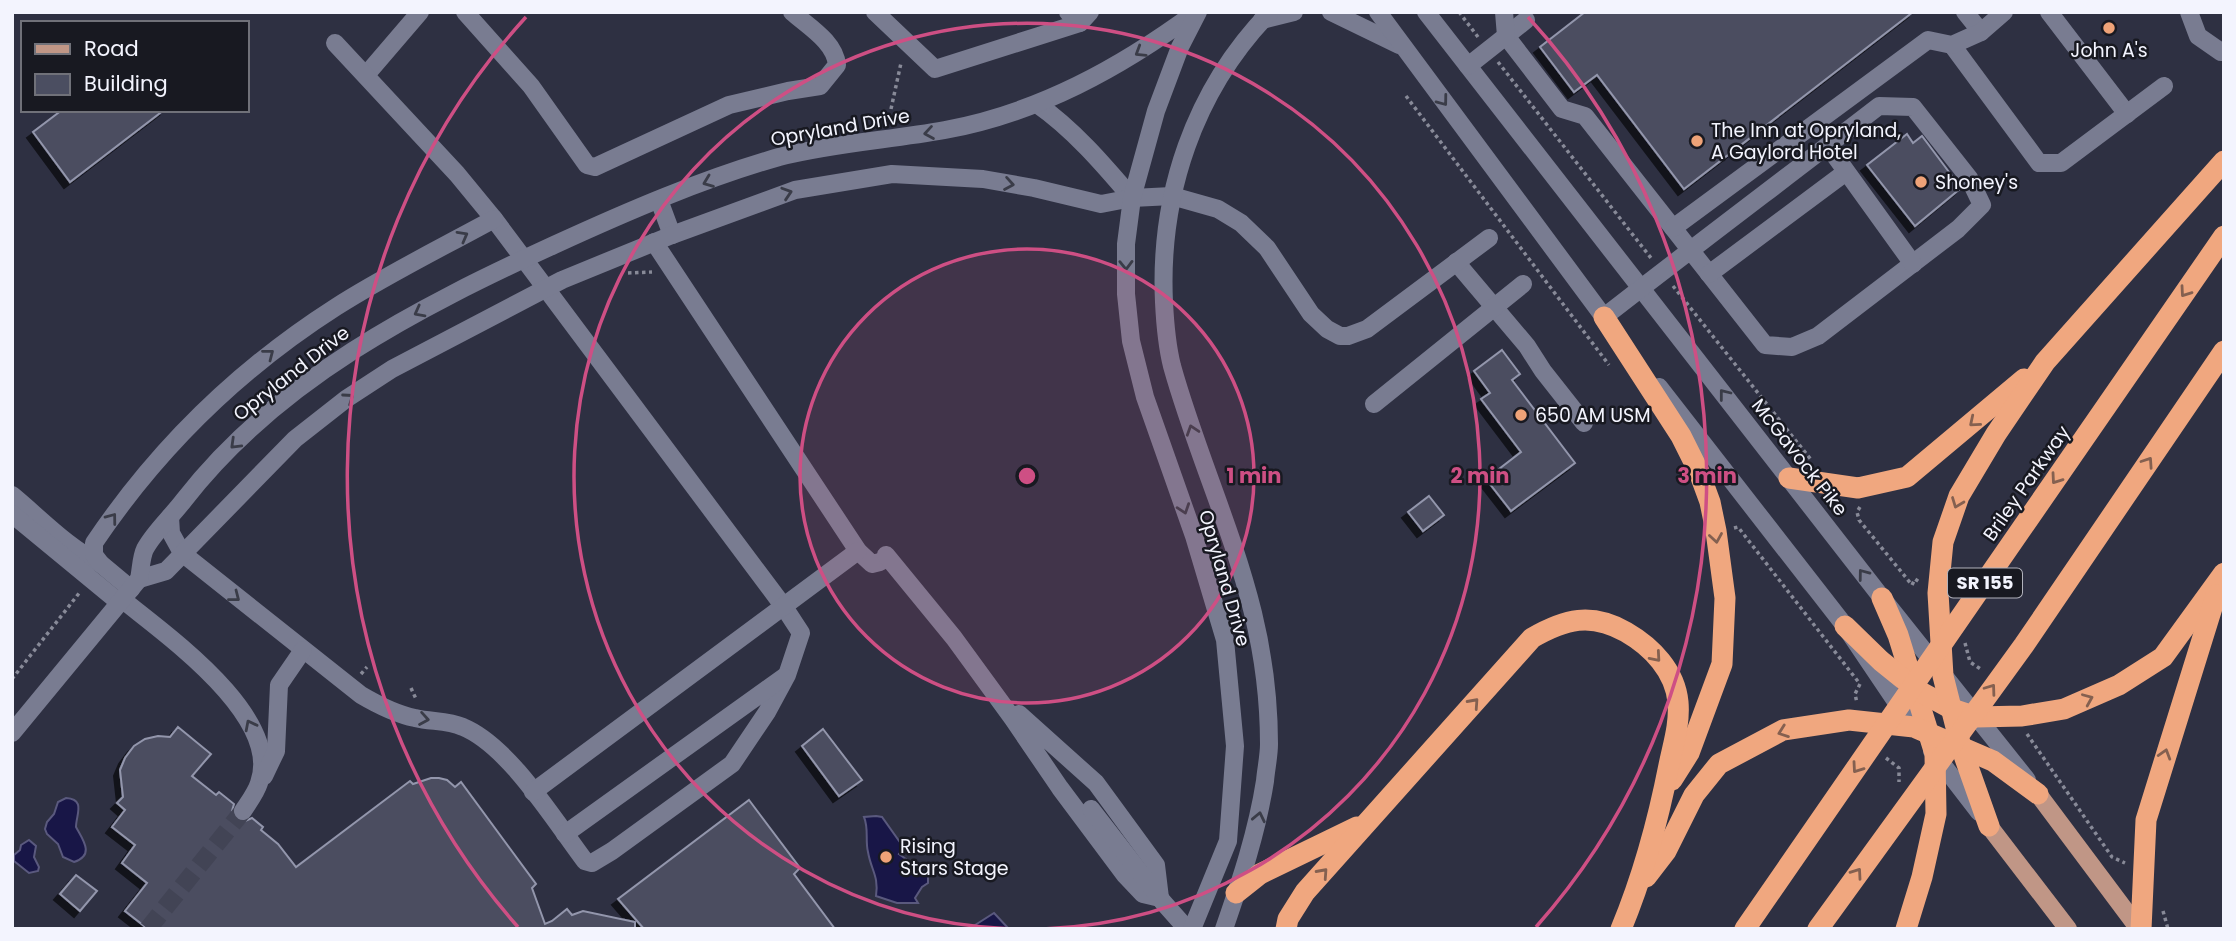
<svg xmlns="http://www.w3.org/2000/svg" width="2236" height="941" viewBox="0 0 2236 941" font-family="Poppins,sans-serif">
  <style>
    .water { fill: #181647; stroke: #5a597e; stroke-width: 2 }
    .building { fill: #4b4e61; stroke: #9396ac; stroke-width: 2; filter: url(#shadow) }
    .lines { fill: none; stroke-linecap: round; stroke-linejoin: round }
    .minor-tunnel { stroke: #424455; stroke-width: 18; stroke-dasharray: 18 9; stroke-linecap: butt }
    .path { stroke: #888a98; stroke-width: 3.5; stroke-dasharray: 3.5 3.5; stroke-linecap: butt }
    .minor { stroke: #797c91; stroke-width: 18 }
    .major { stroke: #c09686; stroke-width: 18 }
    .highway { stroke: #f0a77f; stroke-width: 21 }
    .oneway { stroke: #3a3c48 }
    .oneway2 { stroke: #846050 }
    .ring { fill: none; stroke: #ce4f84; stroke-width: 3.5 }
    .poi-dot { fill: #efa378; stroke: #181921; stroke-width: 2.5 }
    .labels { text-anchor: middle; stroke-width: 5; stroke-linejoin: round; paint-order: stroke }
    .shield { fill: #181921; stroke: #b1b2bc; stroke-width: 2 }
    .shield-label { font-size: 18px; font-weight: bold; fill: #f3f4fe }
    .poi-label { font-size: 19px; fill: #f3f4fe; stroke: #181921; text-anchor: start }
    .street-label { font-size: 19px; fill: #f3f4fe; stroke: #181921 }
    .centre { fill: #ce4f84; stroke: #181921; stroke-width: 3.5 }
    .ring-label { font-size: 21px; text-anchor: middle; font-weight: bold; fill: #ce4f84; stroke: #181921; stroke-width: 5; stroke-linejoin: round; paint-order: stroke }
  </style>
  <defs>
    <filter id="shadow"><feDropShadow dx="-6" dy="6" stdDeviation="0" flood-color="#0009"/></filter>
  </defs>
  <rect width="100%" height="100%" fill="#2e3042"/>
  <g class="water">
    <path d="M66,798c20,1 10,17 10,29 7,13 19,28 -2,35l-11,-5 -5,-13 -11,-10 -2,-5 2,-7 7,-8 4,-12z"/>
    <path d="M876,816l6,1 22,31 -5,6 29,21v8l-6,4 -7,11 3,5h-21l-21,-7c3,-20 -5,-26 -8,-44 -3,-12 1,-23 -4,-35z"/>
    <polygon points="29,840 36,846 34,857 39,867 38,871 29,873 14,861 14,855 20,850 21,845"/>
    <polygon points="994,913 1009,929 970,929 972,927"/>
  </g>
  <g class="building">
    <polygon points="1585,12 1913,12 1684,189 1597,75 1574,92 1540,47"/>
    <polygon points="62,110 164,110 70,182 33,132"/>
    <polygon points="1907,134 1913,143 1922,136 1961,188 1915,226 1867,165"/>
    <polygon points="1502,350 1520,374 1512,380 1575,463 1511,511 1486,479 1521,452 1481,399 1490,393 1474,371"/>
    <polygon points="1429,496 1444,515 1423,531 1408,512"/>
    <polygon points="178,727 211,754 192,776 216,795 219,792 234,804 232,811 236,820 243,822 252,818 263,827 261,830 278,844 296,867 410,781 413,784 431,778 439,778 447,780 455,787 461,782 536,884 532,888 545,924 552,921 567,909 572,915 583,911 635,922 635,929 148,929 125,911 147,883 122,863 135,845 112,827 125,810 117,803 123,797 120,770 125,758 134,746 145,739 158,736 170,737"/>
    <polygon points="823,729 862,780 839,796 802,746"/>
    <polygon points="749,800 800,868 794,874 835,929 644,929 618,899"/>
    <polygon points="76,875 97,891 80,911 60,894"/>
  </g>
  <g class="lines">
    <polyline class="minor-tunnel" points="148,929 243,811"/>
    <g class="path">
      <polyline points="1459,12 1478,37"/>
      <polyline points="1498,62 1651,258"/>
      <polyline points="1406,96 1609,365"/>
      <polyline points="891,109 901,63"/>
      <polyline points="628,273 652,272"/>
      <polyline points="1673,286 1812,461"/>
      <polyline points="1860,507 1857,512 1859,520 1912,585 1915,579 1921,583"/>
      <polyline points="1734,528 1738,527 1860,684 1855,694 1857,703"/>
      <polyline points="1965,643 1970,662 1982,670"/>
      <polyline points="361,674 367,667"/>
      <polyline points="12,679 80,592"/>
      <polyline points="411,688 416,699"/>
      <polyline points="2027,734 2112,857 2125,863"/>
      <polyline points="1886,758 1899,768 1899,782"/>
      <polyline points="2163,911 2168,929"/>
    </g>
    <g class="minor">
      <path d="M465,12l66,74 56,79 8,2 134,-62 59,-14 32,-5 17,-21c-2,-23 -28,-38 -45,-53"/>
      <polyline points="875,12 935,69 1080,23"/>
      <polyline points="1068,12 1080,23 1090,12"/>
      <polyline points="1331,12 1399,45"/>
      <polyline points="1378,12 1609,324"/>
      <polyline points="1426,12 1882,598 2027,780"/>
      <polyline points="1965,12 1981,32"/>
      <polyline points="2049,12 2127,114"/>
      <polyline points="2189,12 2198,36 2221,52 2224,51"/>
      <polyline points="1262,20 1294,12"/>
      <path d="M1526,20l-20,16 56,73 23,7 180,229 27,2 26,-11 140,-107 24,-24 -13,-27 -56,-71 -34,-1c-92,71 -184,140 -275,211"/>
      <polyline points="1952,45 2039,163 2061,163 2164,86"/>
      <polyline points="1468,66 1506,36 1504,12"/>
      <polyline points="366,75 420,12"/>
      <path d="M1037,104c36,25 66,60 95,94"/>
      <polyline points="1828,146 1913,264"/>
      <polyline points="659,200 672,235"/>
      <polyline points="1673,228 1928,40 1952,45 1981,32 2004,12"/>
      <polyline points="654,242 858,551 872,564 880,562"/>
      <polyline points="1456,262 1527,346 1543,371 1584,423"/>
      <polyline points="1709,274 1846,172"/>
      <polyline points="1659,387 1845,626 1905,715"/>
      <polyline points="1374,404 1523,284"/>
      <path d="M12,495c28,23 56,53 89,69"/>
      <polyline points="12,514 120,603"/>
      <path d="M170,517l1,16 11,20 179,142c17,10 34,19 54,23 16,4 33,2 48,9 46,19 91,93 122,134l7,2 20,-12 120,-87 35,-52 20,-37 14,-42 -17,-26 -290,-388 -37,-45 -122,-131"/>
      <polyline points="886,555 954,638 1013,719 1060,788 1125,875 1143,894 1160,898 1156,865 1096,783 1019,714"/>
      <polyline points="139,579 166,571 295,439 346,399 392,369 562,280 672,235 795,190 892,174 983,179 1034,188 1101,204 1132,198 1172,196 1218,209 1241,223 1267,248 1311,314 1327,329 1340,336 1348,336 1367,329 1489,238"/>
      <path d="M131,589l-30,-25 -7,-9v-12c64,-95 145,-174 242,-236 50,-32 105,-59 158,-88"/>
      <path d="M123,600c43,35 160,117 136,183 -3,10 -11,20 -16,28"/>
      <path d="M12,733l127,-154c2,-9 2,-22 6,-30 9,-17 27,-33 39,-49 94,-121 233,-192 370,-255 72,-33 148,-66 225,-88 55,-14 111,-17 166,-27 93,-17 175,-62 251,-118"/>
      <polyline points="1932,751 1979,812"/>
      <polyline points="264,776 276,751 279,685 303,650"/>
      <polyline points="533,792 858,551"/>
      <polyline points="1091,809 1163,902 1187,929"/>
      <polyline points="565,834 784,677"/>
      <polyline points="1192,929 1228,841 1235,746 1225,640 1194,536 1145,397 1131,341 1126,294 1126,244 1132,198 1156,111 1180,47 1198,12"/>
      <path d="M1224,929c17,-49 33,-97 41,-148 1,-12 4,-25 4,-37 0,-43 -6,-90 -16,-131 -21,-85 -58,-164 -81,-247 -5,-20 -7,-43 -8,-64 -5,-107 30,-212 106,-290"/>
    </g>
    <g class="major">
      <polyline points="2038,794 2139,929"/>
      <polyline points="1989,826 2068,929"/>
    </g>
    <g class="highway">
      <polyline points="1604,317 1681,436 1699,472 1710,502 1716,531 1725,598 1722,664 1689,753 1672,780"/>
      <polyline points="1789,478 1858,488 1907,477 2024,379"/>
      <polyline points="1882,598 1898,635 1935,754 1936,814 1922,877 1906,929"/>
      <polyline points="1845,626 1881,661 1917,690 1952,709 1976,717 2022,716 2064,709 2119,685 2163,657 2224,573"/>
      <polyline points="1989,826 1961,747 1943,676 1938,593 1943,542 1959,496 1996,434 2045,362 2224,161"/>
      <polyline points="1646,877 1666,851 1694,795 1719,764 1783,730 1849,720 1914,727 1993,761 2038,794"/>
      <polyline points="1236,893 1260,874 1357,827"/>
      <path d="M1286,929l2,-10 17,-27 227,-254c33,-19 59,-26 94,-6 26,15 49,39 52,70 2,22 -5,43 -9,63 -11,56 -26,111 -48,164"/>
      <polyline points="1745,929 2224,236"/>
      <polyline points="1818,929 2024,645 2224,351"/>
      <polyline points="2141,929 2146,820 2216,595"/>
    </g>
  </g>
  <defs><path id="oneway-chevron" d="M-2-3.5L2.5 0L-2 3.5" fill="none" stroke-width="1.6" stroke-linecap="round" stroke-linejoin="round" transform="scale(1.75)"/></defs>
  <g class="oneway">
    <use href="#oneway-chevron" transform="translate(1140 52) rotate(148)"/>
    <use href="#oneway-chevron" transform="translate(1443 101) rotate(53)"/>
    <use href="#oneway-chevron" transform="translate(929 133) rotate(171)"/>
    <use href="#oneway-chevron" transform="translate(708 182) rotate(159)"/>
    <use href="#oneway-chevron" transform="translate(1009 184) rotate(10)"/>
    <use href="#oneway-chevron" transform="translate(787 193) rotate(-18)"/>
    <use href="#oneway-chevron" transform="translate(463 236) rotate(-29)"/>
    <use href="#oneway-chevron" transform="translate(1126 265) rotate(89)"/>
    <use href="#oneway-chevron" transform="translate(419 312) rotate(152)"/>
    <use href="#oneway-chevron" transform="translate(269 354) rotate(-38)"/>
    <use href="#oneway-chevron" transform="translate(1724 394) rotate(-128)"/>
    <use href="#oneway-chevron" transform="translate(349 398) rotate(-35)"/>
    <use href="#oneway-chevron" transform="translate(1192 430) rotate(-108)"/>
    <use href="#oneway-chevron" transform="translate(235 444) rotate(136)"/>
    <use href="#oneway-chevron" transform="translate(1184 509) rotate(71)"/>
    <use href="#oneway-chevron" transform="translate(112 518) rotate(-53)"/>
    <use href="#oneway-chevron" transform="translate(1863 574) rotate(-127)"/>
    <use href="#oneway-chevron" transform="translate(235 597) rotate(38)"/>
    <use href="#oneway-chevron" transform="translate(424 719) rotate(10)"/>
    <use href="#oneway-chevron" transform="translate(250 725) rotate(-117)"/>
    <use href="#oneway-chevron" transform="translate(1259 817) rotate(-78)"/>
  </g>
  <g class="oneway2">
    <use href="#oneway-chevron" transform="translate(2185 292) rotate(125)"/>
    <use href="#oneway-chevron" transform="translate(1974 422) rotate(140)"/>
    <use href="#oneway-chevron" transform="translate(2148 462) rotate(-56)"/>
    <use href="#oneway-chevron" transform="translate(2056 479) rotate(125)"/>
    <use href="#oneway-chevron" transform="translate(1957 503) rotate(111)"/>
    <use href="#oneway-chevron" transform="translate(1716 538) rotate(81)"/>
    <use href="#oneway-chevron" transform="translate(1656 657) rotate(49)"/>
    <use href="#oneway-chevron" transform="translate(1991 689) rotate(-54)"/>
    <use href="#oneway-chevron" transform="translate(2088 699) rotate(-23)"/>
    <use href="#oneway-chevron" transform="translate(1474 703) rotate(-48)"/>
    <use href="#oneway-chevron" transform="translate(1783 732) rotate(160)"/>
    <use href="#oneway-chevron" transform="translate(2165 754) rotate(-73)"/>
    <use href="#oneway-chevron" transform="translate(1857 768) rotate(125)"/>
    <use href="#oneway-chevron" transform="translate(1323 873) rotate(-48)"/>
    <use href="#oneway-chevron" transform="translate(1857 873) rotate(-55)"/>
  </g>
  <circle cx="1027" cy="476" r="227" fill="#ce4f84" fill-opacity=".12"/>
  <g class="ring">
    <circle cx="1027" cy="476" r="227"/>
    <path d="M1011 929A453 453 0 1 1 1043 929"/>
    <path d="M518 927A680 680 0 0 1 526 17M1528 17A680 680 0 0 1 1536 927"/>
  </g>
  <g class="poi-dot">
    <circle cx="2109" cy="28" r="7"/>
    <circle cx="1697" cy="141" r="7"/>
    <circle cx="1921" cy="182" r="7"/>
    <circle cx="1521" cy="415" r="7"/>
    <circle cx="886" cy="857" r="7"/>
  </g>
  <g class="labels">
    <rect class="shield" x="1948" y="568.5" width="74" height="29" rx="5"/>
    <g class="shield-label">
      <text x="1985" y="589">SR 155</text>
    </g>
    <g class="poi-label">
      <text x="2109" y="57" text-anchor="middle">John A's</text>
      <text x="1711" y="137">The Inn at Opryland,<tspan x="1711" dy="22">A Gaylord Hotel</tspan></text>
      <text x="1935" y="189">Shoney's</text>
      <text x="1535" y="422">650 AM USM</text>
      <text x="900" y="853">Rising<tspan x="900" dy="22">Stars Stage</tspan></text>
    </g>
    <g class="street-label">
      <text transform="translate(840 127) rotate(-10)" y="7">Opryland Drive</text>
      <text transform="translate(291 373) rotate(-38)" y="7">Opryland Drive</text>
      <text transform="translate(1800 457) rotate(52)" y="7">McGavock Pike</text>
      <text transform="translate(2026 483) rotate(-55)" y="7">Briley Parkway</text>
      <text transform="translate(1225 578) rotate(74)" y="7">Opryland Drive</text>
    </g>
  </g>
  <circle cx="1027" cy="476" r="10" class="centre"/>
  <g class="ring-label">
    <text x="1254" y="483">1 min</text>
    <text x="1480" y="483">2 min</text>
    <text x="1707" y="483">3 min</text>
  </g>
  <rect width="2236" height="941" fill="none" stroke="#f3f4fe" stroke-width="28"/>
  <rect x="21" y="21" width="228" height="91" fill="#181921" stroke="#707179" stroke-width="2"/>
  <rect x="35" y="44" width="35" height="10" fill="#c09686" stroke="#707179" stroke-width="2"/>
  <text x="84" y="56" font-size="21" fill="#f3f4fe">Road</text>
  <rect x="35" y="74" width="35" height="21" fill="#4b4e61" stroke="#707179" stroke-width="2"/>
  <text x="84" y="91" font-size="21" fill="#f3f4fe">Building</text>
</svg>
